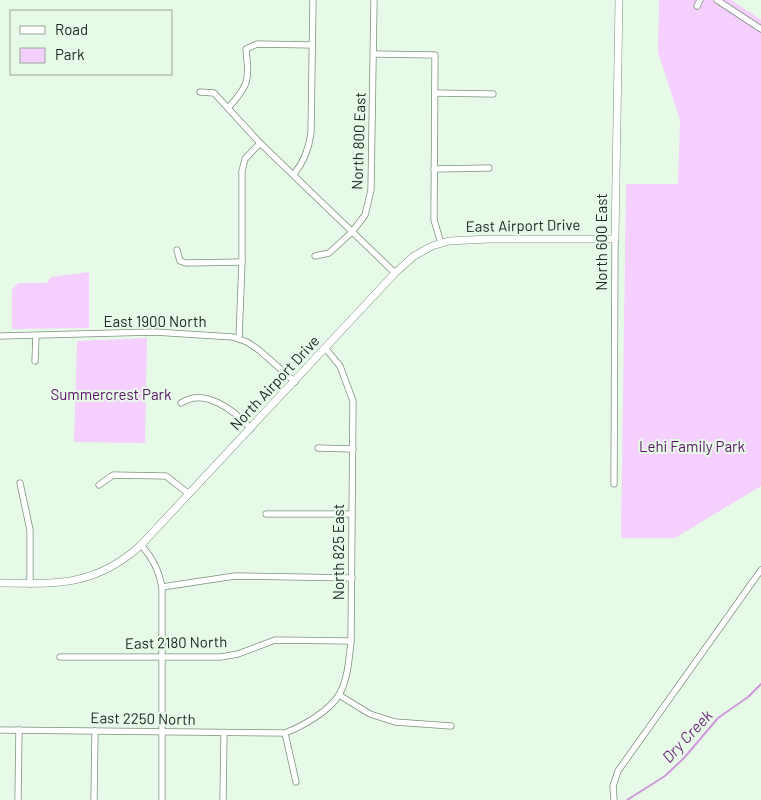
<svg xmlns="http://www.w3.org/2000/svg" width="761" height="800" viewBox="0 0 761 800" font-family="Barlow,sans-serif">
  <style>
    .green { fill: #f5cffe }
    .lines { fill: none; stroke-linecap: round; stroke-linejoin: round }
    .stream { stroke: #d198de; stroke-width: 2 }
    .minor-casing { stroke: #7e8f7f; stroke-width: 7 }
    .tertiary-casing { stroke: #7e8f7f; stroke-width: 8 }
    .minor { stroke: #fff; stroke-width: 5.5 }
    .tertiary { stroke: #fff; stroke-width: 7 }
    .labels { text-anchor: middle; stroke-width: 4; stroke-linejoin: round; paint-order: stroke }
    .street-label { font-size: 15px; fill: #222922; stroke: #e7fae7 }
    .park-label { font-size: 15px; fill: #5a1469; stroke: #e7fae7 }
    .water-label { font-size: 16px; font-style: italic; fill: #722e81; stroke: #e7fae7 }
  </style>
  <rect width="100%" height="100%" fill="#e7fae7"/>
  <g class="green">
    <polygon points="659,0 731,0 761,20 761,486 675,538 621,538 626,184 678,184 680,120 658,52"/>
    <polygon points="89,272 89,328 12,329 12,290 18,283 47,283 51,277"/>
    <polygon points="147,338 145,443 74,442 77,341"/>
  </g>
  <g class="lines">
    <polyline class="stream" points="627,800 665,776 684,758 718,718 748,697 761,684"/>
    <defs>
      <g id="minor">
        <polyline points="717,0 761,29"/>
        <polyline points="697,6 700,0"/>
        <polyline points="374,54 435,55 434,220 441,243"/>
        <polyline points="200,92 214,93 260,143 395,273"/>
        <polyline points="435,93 493,94"/>
        <path d="M228,108c22,-24 21,-28 18,-59l11,-5 55,1"/>
        <polyline points="434,169 489,168"/>
        <path d="M294,174c10,-12 15,-26 17,-41l2,-133"/>
        <polyline points="177,250 180,261 186,263 242,262"/>
        <polyline points="315,256 329,253 352,232 365,215 371,190 374,0"/>
        <polyline points="0,336 154,332 233,337 247,342 259,350 295,382"/>
        <polyline points="239,338 242,262 242,171 245,159 260,143"/>
        <polyline points="35,361 36,336"/>
        <path d="M181,403c24,-16 54,8 70,26"/>
        <polyline points="318,448 353,449"/>
        <polyline points="20,483 30,530 30,584"/>
        <polyline points="614,484 615,239"/>
        <polyline points="99,485 113,475 166,476 189,494"/>
        <polyline points="266,514 351,514"/>
        <path d="M141,545c12,13 18,25 21,42v213"/>
        <polyline points="162,587 235,576 352,578"/>
        <polyline points="60,657 221,657 238,654 275,640 351,641"/>
        <polyline points="339,695 370,714 395,722 451,726"/>
        <path d="M0,730l285,3c18,-7 43,-21 54,-38 9,-16 10,-36 12,-54l2,-240 -13,-35 -14,-17"/>
        <polyline points="285,733 296,782"/>
        <polyline points="18,800 19,730"/>
        <polyline points="94,800 95,731"/>
        <polyline points="223,800 224,733"/>
        <polyline points="614,800 613,786 618,771 761,570"/>
      </g>
      <path id="tertiary" d="M0,583c58,1 96,3 141,-38l254,-272 19,-17 18,-10 17,-5 40,-2h126l4,-239"/>
    </defs>
    <use href="#minor" class="minor-casing"/>
    <use href="#tertiary" class="tertiary-casing"/>
    <use href="#minor" class="minor"/>
    <use href="#tertiary" class="tertiary"/>
  </g>
  <g class="labels">
    <g class="street-label">
      <text transform="translate(359 141) rotate(-88)" y="5">North 800 East</text>
      <text transform="translate(523 226) rotate(-1)" y="5">East Airport Drive</text>
      <text transform="translate(602 242) rotate(-90)" y="5">North 600 East</text>
      <text x="155" y="327">East 1900 North</text>
      <text transform="translate(275 383) rotate(-47)" y="5">North Airport Drive</text>
      <text transform="translate(339 552) rotate(-90)" y="5">North 825 East</text>
      <text transform="translate(176 643) rotate(-1)" y="5">East 2180 North</text>
      <text transform="translate(143 719) rotate(1)" y="5">East 2250 North</text>
    </g>
    <g class="park-label">
      <text x="111" y="400">Summercrest Park</text>
      <text x="692" y="452">Lehi Family Park</text>
    </g>
    <g class="water-label">
      <text transform="translate(687 736) rotate(-47)" y="6">Dry Creek</text>
    </g>
  </g>
  <rect x="10" y="10" width="162" height="65" fill="#e7fae7" stroke="#98a698"/>
  <rect x="20" y="26" width="25" height="8" fill="#ffffff" stroke="#98a698"/>
  <text x="55" y="35" font-size="15" fill="#222922">Road</text>
  <rect x="20" y="48" width="25" height="15" fill="#f5cffe" stroke="#98a698"/>
  <text x="55" y="60" font-size="15" fill="#222922">Park</text>
</svg>
